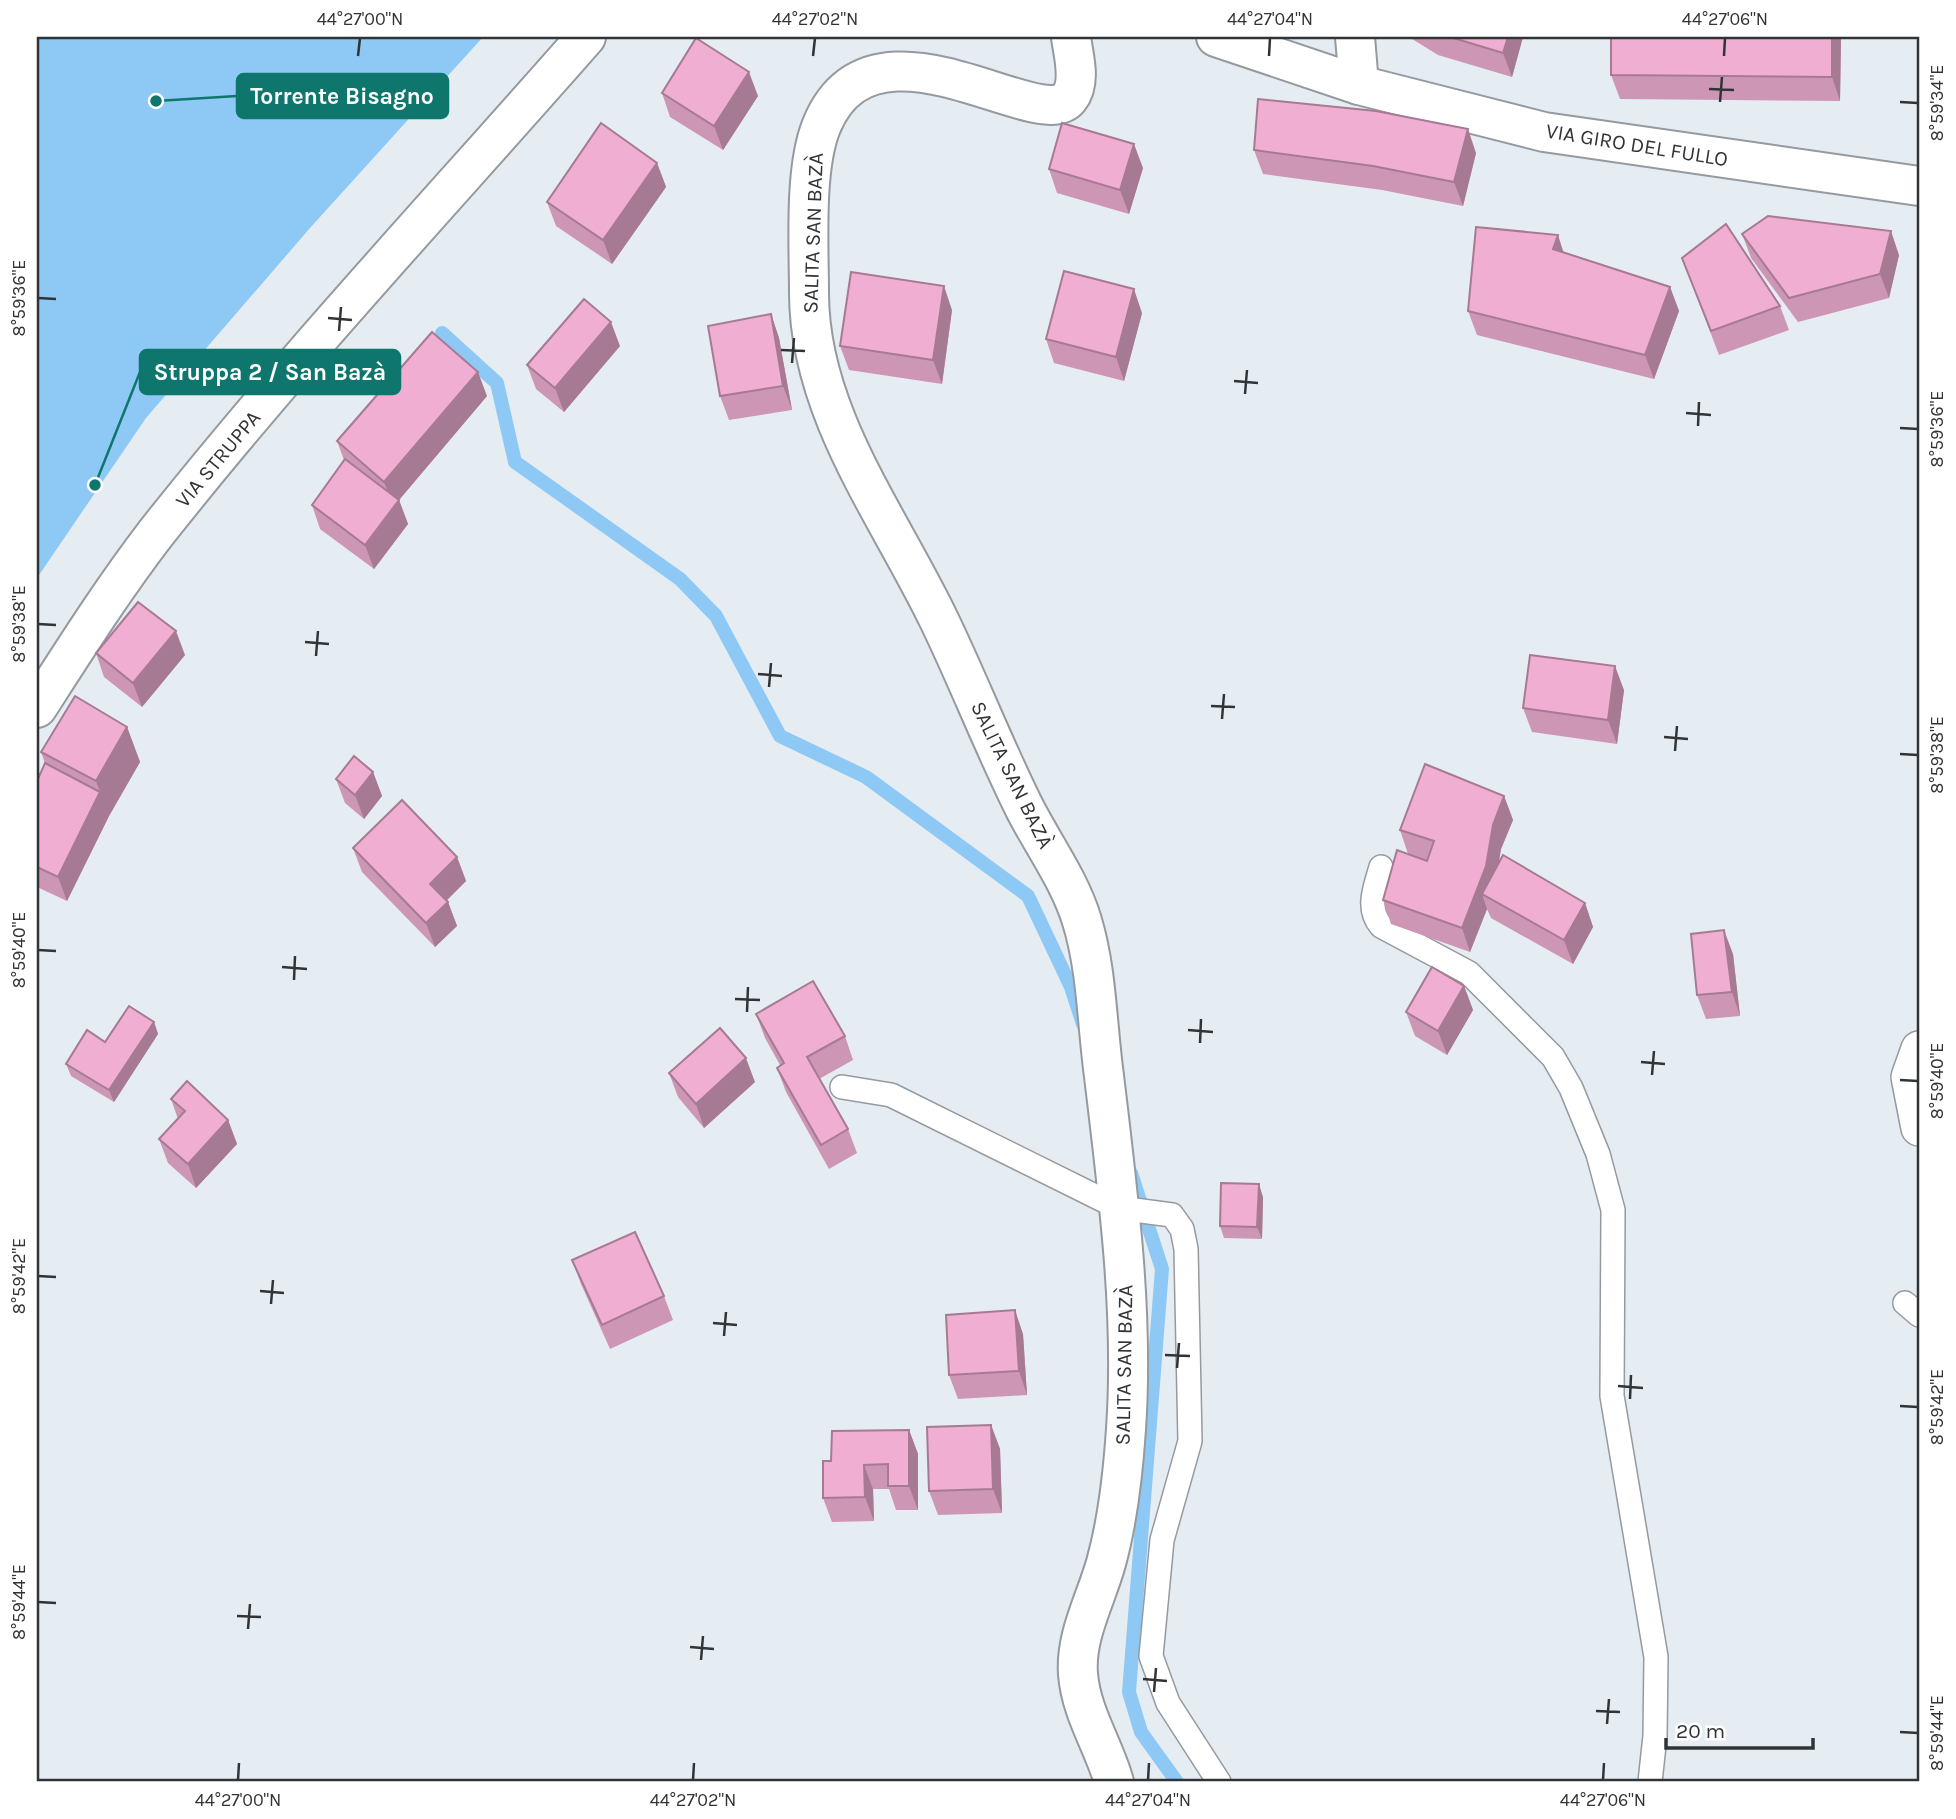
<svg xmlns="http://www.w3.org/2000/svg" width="1956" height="1819" viewBox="0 0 1956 1819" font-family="Karla,sans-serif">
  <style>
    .water { fill: #8ec9f6 }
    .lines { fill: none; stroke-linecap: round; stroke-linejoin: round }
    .stream { stroke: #8ec9f6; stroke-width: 14 }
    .service-casing { stroke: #949a9f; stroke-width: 26 }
    .pedestrian-casing { stroke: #949a9f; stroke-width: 38 }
    .minor-casing { stroke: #949a9f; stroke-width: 42 }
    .secondary-casing { stroke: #949a9f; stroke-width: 42 }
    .service { stroke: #fff; stroke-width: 23 }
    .pedestrian { stroke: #fff; stroke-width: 35 }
    .minor { stroke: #fff; stroke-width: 38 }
    .secondary { stroke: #fff; stroke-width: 38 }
    .wall { fill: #ce96b5 }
    .shaded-wall { fill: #a77a93 }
    .building { fill: #efaed2; stroke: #a77a93; stroke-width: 2 }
    .ticks { fill: none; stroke: #313436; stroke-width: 2.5 }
    .labels { text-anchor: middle; stroke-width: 7; stroke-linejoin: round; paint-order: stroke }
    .street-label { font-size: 21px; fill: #313436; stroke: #fff }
    .leader { fill: none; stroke: #0f766e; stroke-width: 2.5 }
    .callout-dot { fill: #0f766e; stroke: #fff; stroke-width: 2.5 }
    .callout { fill: #0f766e; stroke: #0f766e; stroke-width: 2.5 }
    .callout-label { font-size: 23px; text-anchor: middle; font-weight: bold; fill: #fff }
    .neatline { fill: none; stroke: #313436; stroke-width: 2.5 }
    .ticks-label { font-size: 18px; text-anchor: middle; fill: #313436 }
  </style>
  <rect width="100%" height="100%" fill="#e6edf2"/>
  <polygon class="water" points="37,37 483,37 310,228 146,418 37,578"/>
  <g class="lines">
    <g class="stream">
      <polyline points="442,333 497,383 515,462 680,579 716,616 780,736 866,777 1028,896 1071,987 1083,1024"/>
      <polyline points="1131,1173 1162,1269 1129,1692 1141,1732 1177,1782"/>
    </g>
    <defs>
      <g id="service">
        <path d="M1381,867c-6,21 -15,41 0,59l88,47 84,84 18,31 27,66 15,56 -1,186 44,261 -1,79 -5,46"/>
        <polyline points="842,1087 891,1095 1119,1208 1172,1215 1182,1229 1186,1249 1190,1441 1162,1540 1151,1656 1168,1703 1219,1782"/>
        <polyline points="1905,1303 1919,1315"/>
      </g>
      <polyline id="pedestrian" points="1919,1049 1909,1077 1919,1128"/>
      <g id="minor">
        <path d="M1071,37c2,17 11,45 -2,61 -30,38 -197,-98 -248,29 -17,43 -12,120 -12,166 0,120 80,223 130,327 30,62 55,127 86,189 19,37 45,72 57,112 15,49 15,104 22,155 14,118 30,235 22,353 -3,45 -8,91 -20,134 -10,36 -31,73 -28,111 3,39 26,72 36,108"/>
        <polyline points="1216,37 1359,85"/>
        <polyline points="1355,37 1359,85 1544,132 1919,186"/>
      </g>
      <path id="secondary" d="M37,708c38,-59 76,-119 119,-175 136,-172 286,-332 430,-496"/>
    </defs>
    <use href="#service" class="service-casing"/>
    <use href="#pedestrian" class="pedestrian-casing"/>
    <use href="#minor" class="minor-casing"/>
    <use href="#secondary" class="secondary-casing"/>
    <use href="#service" class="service"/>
    <use href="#pedestrian" class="pedestrian"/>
    <use href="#minor" class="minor"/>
    <use href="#secondary" class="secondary"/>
  </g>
  <g class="wall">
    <polygon points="1409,37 1523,37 1512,77 1438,55"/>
    <polygon points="1841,37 1840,101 1620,99 1611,75"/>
    <polygon points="662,93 758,96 723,150 670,117"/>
    <polygon points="1254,150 1476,153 1463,206 1382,190 1263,174"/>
    <polygon points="657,163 666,187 612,264 556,226 547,202"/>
    <polygon points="1143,168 1129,214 1057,193 1049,169"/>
    <polygon points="1742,234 1899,255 1889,298 1798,322 1751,258"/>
    <polygon points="1564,252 1670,287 1679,311 1654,379 1477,335 1468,311"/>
    <polygon points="1682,258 1780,306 1789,330 1719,355"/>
    <polygon points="952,310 942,384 849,370 840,346"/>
    <polygon points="1142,313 1124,381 1054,363 1046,339"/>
    <polygon points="771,314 779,338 792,410 729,420 720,396"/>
    <polygon points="620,346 564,412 536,389 527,365"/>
    <polygon points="487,396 399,500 408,524 374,569 320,529 312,505 344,460 337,441"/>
    <polygon points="96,653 185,655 142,707 104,677"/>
    <polygon points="1624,690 1617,744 1532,732 1523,708"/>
    <polygon points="127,727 140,762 109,816 67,901 37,887 37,781 45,763 41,752"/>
    <polygon points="373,772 382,796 364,819 345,803 336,779"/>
    <polygon points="1504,796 1513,820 1501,849 1499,862 1585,903 1593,927 1573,964 1491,918 1487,909 1470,952 1391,924 1383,900 1408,854 1400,830"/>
    <polygon points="353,848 457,857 466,881 447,900 448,902 457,926 435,947 362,872"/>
    <polygon points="1733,954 1740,1016 1706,1019 1697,995"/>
    <polygon points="1464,986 1473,1010 1447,1055 1415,1036 1406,1012"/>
    <polygon points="756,1014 845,1036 853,1060 819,1079 848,1129 857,1153 829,1169 786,1092 777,1068 780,1065 765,1038"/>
    <polygon points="154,1022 158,1034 114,1102 71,1076 66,1064 105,1042"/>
    <polygon points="669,1073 755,1082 704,1128 678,1097"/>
    <polygon points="171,1099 228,1120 237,1144 196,1188 168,1163 159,1139 178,1119"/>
    <polygon points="1263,1197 1262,1239 1224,1238 1220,1226"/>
    <polygon points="572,1260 664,1296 673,1320 610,1349 581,1284"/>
    <polygon points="1023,1334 1027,1395 958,1399 949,1375"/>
    <polygon points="991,1425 1000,1449 1002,1513 938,1515 929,1491"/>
    <polygon points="909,1430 918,1454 918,1510 896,1510 889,1489 873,1489 874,1521 832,1522 823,1498 831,1461"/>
  </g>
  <g class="shaded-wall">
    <polygon points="1508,37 1523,37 1512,77 1503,53"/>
    <polygon points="1832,37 1841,37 1840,101 1832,77"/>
    <polygon points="749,72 758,96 723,150 714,126"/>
    <polygon points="1468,129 1476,153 1463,206 1454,182"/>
    <polygon points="1134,144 1143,168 1129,214 1120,190"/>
    <polygon points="657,163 666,187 612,264 603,240"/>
    <polygon points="1891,231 1899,255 1889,298 1880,274"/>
    <polygon points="1558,235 1566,260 1553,249"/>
    <polygon points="944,286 952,310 942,384 933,360"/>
    <polygon points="1670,287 1679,311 1654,379 1645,355"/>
    <polygon points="1134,289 1142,313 1124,381 1116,357"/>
    <polygon points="771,314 779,338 792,410 783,386"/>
    <polygon points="611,322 620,346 564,412 555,388"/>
    <polygon points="478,372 487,396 399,500 408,524 374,569 365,545 393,506 384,482"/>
    <polygon points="176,631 185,655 142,707 133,683"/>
    <polygon points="1615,666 1624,690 1617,744 1608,720"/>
    <polygon points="127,727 140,762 109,816 67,901 58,877 100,792 96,781"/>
    <polygon points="373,772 382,796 364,819 355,795"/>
    <polygon points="1504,796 1513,820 1501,849 1494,890 1482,894 1487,909 1470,952 1462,928 1493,825"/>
    <polygon points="457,857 466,881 439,908 430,884"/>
    <polygon points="448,902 457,926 435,947 426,923"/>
    <polygon points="1585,903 1593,927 1573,964 1564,940"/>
    <polygon points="1724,930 1733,954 1740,1016 1732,992"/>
    <polygon points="1464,986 1473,1010 1447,1055 1438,1031"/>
    <polygon points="154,1022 158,1034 114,1102 109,1090"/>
    <polygon points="746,1058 755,1082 704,1128 696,1104"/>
    <polygon points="228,1120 237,1144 196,1188 188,1164"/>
    <polygon points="1259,1184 1263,1197 1262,1239 1257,1227"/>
    <polygon points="1015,1310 1023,1334 1027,1395 1019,1371"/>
    <polygon points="991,1425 1000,1449 1002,1513 993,1489"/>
    <polygon points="909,1430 918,1454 918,1510 909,1486"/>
    <polygon points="864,1465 873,1489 874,1521 865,1497"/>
  </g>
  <g class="building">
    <polygon points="1450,37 1508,37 1503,53"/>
    <polygon points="1611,37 1832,37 1832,77 1611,75"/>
    <polygon points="696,38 749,72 714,126 662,93"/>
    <polygon points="1258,99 1376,111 1468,129 1454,182 1373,166 1254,150"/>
    <polygon points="601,123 657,163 603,240 547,202"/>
    <polygon points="1062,123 1134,144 1120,190 1049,169"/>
    <polygon points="1768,216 1891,231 1880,274 1789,298 1742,234"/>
    <polygon points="1726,224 1780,306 1711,331 1682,258"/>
    <polygon points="1476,227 1558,235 1553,249 1670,287 1645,355 1468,311"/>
    <polygon points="1064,271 1134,289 1116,357 1046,339"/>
    <polygon points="851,272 944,286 933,360 840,346"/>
    <polygon points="584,299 611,322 555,388 527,365"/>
    <polygon points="771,314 783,386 720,396 708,326"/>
    <polygon points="432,332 478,372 384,482 337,441"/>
    <polygon points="345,459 399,500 365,545 312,505"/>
    <polygon points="138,602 176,631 133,683 96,653"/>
    <polygon points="1530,655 1615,666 1608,720 1523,708"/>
    <polygon points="75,696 127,727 96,781 41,752"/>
    <polygon points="354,756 373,772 355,795 336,779"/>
    <polygon points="45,763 100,792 58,877 37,867 37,781"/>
    <polygon points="1425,764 1504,796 1493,825 1486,866 1462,928 1383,900 1397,850 1427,861 1434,841 1400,830"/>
    <polygon points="402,800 457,857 430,884 448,902 426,923 353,848"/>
    <polygon points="1503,855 1585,903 1564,940 1482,894"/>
    <polygon points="1724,930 1732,992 1697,995 1691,934"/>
    <polygon points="1432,967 1464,986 1438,1031 1406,1012"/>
    <polygon points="813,981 845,1036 807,1057 848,1129 821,1145 777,1068 784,1063 756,1014"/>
    <polygon points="129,1006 154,1022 109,1090 66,1064 87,1030 105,1042"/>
    <polygon points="720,1028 746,1058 696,1104 669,1073"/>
    <polygon points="187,1081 228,1120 188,1164 159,1139 185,1111 171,1099"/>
    <polygon points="1221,1183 1259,1184 1257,1227 1220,1226"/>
    <polygon points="635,1232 664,1296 602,1325 572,1260"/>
    <polygon points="1015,1310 1019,1371 949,1375 946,1315"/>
    <polygon points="991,1425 993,1489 929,1491 927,1427"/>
    <polygon points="909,1430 909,1486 888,1486 888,1464 864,1465 865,1497 823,1498 823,1461 831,1461 832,1431"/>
  </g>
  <path class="ticks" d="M358,56l2,-18M813,56l2,-18M1269,56l1,-18M1724,56l1,-18M1709,89l25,1M1720,102l2,-25M1900,102l18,1M38,298l18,1M328,318l24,2M339,331l2,-24M781,350l24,1M792,363l2,-25M1234,381l24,2M1245,394l2,-24M1686,413l25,2M1698,426l1,-24M1900,428l18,1M38,624l18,1M305,642l24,2M316,656l2,-25M758,674l24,2M769,687l2,-24M1211,706l24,1M1222,719l2,-25M1664,737l24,2M1675,751l2,-25M1900,754l18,1M38,950l18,1M282,967l25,2M294,980l1,-24M735,999l25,1M747,1012l1,-25M1188,1030l25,2M1200,1043l1,-24M1641,1062l24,2M1652,1075l2,-24M1900,1080l18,1M38,1276l18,1M260,1291l24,2M271,1304l2,-24M713,1323l24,2M724,1336l2,-24M1165,1355l25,1M1177,1368l2,-25M1618,1386l25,2M1630,1399l1,-24M1900,1406l18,1M38,1602l18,1M237,1616l24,1M248,1629l2,-25M690,1647l24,2M701,1660l2,-24M1143,1679l24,2M1154,1692l2,-24M1596,1711l24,1M1607,1724l2,-25M1900,1732l18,1M238,1780l1,-17M693,1780l1,-17M1148,1780l1,-17M1603,1780l1,-17"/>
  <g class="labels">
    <g class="street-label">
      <text transform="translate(1637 145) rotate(9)" y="7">VIA GIRO DEL FULLO</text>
      <text transform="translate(813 233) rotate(-88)" y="7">SALITA SAN BAZÀ</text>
      <text transform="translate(218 459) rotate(-50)" y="7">VIA STRUPPA</text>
      <text transform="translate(1012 775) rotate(64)" y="7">SALITA SAN BAZÀ</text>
      <text transform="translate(1124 1365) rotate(-89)" y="7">SALITA SAN BAZÀ</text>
    </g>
  </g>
  <path class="leader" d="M156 101L237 96M95 485L140 372"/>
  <g class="callout-dot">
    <circle cx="156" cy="101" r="7"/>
    <circle cx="95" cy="485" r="7"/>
  </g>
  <g class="callout">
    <rect x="237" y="74" width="211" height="44" rx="7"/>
    <rect x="140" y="350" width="260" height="44" rx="7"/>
  </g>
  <g class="callout-label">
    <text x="342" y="104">Torrente Bisagno</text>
    <text x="270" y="380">Struppa 2 / San Bazà</text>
  </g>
  <rect width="1956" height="1819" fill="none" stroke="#ffffff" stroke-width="77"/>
  <path d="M1666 1738v10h147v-10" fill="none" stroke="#313436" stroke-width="3.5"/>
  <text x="1676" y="1738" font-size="21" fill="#313436" stroke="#ffffff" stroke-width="5" paint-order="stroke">20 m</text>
  <rect x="38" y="38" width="1880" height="1742" class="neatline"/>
  <g class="ticks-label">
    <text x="360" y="25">44°27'00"N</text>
    <text x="815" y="25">44°27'02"N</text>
    <text x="1270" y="25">44°27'04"N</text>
    <text x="1725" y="25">44°27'06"N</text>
    <text transform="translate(1937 103) rotate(-90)" y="6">8°59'34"E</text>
    <text transform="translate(19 298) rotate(-90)" y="6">8°59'36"E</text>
    <text transform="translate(1937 429) rotate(-90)" y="6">8°59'36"E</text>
    <text transform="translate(19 624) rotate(-90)" y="6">8°59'38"E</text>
    <text transform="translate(1937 755) rotate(-90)" y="6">8°59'38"E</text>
    <text transform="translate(19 950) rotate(-90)" y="6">8°59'40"E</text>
    <text transform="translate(1937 1081) rotate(-90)" y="6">8°59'40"E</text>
    <text transform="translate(19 1276) rotate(-90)" y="6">8°59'42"E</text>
    <text transform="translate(1937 1407) rotate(-90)" y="6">8°59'42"E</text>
    <text transform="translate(19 1602) rotate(-90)" y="6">8°59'44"E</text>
    <text transform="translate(1937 1733) rotate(-90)" y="6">8°59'44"E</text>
    <text x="238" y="1806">44°27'00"N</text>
    <text x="693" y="1806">44°27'02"N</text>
    <text x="1148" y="1806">44°27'04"N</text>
    <text x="1603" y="1806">44°27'06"N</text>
  </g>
</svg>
